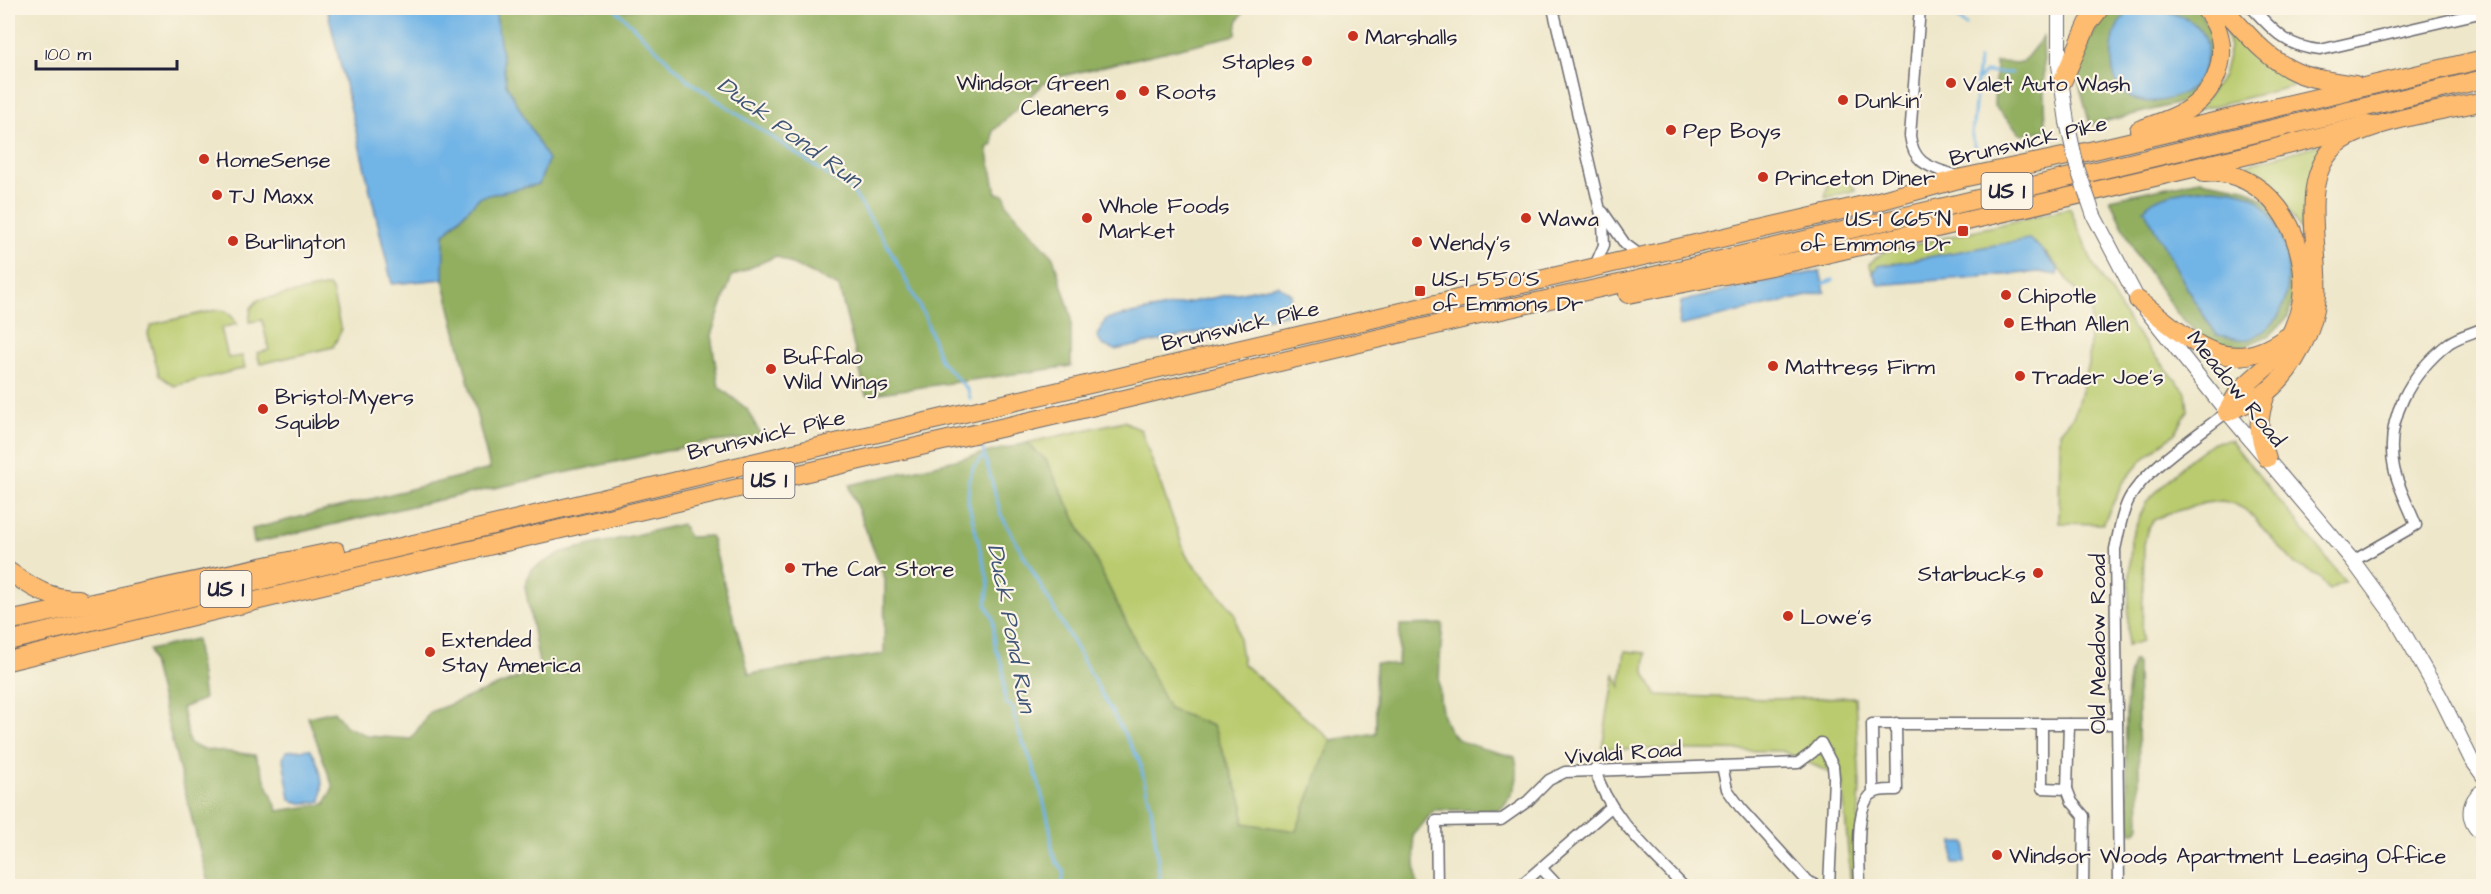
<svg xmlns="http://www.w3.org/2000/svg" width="2491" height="894" viewBox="0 0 2491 894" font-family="'Architects Daughter',sans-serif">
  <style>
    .green { fill: #b9cb6e; stroke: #6e7654; stroke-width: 1.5 }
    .forest { fill: #92af61; stroke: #5a684e; stroke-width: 1.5; fill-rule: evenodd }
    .water { fill: #71b4e6; stroke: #4a6b90; stroke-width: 1.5 }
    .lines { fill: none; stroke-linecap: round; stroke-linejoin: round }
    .stream { stroke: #71b4e6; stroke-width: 3 }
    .minor-casing { stroke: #69676d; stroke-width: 13 }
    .tertiary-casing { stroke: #69676d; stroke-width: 16 }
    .trunk-casing { stroke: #69676d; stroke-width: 20 }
    .minor { stroke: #fff; stroke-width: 10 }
    .tertiary { stroke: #fff; stroke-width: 14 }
    .trunk { stroke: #fdbc70; stroke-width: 18 }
    .tertiary-bridge-casing { stroke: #69676d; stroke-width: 16; stroke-linecap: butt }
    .tertiary-bridge { stroke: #fff; stroke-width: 14 }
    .poi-dot { fill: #c8321e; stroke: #fcf5e5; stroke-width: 2 }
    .labels { text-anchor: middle; stroke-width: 4.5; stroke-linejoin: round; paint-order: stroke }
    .shield { fill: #fcf5e5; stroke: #63616e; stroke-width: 1.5 }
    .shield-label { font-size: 21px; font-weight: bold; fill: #22223b }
    .poi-label { font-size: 22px; fill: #22223b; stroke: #fcf5e5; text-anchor: start }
    .street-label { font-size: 22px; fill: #22223b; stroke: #fcf5e5 }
    .water-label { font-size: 24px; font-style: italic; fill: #3e5577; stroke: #fcf5e5 }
  </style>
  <rect width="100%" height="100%" fill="#fcf5e5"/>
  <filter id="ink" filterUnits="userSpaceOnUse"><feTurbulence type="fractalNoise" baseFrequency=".0167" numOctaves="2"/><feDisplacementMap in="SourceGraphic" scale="12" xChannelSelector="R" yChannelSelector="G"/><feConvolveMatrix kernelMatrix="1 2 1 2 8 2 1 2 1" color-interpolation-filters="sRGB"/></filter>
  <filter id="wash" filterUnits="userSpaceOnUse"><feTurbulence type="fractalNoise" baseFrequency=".008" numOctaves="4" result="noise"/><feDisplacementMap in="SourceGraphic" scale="24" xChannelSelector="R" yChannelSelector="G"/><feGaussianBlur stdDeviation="1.35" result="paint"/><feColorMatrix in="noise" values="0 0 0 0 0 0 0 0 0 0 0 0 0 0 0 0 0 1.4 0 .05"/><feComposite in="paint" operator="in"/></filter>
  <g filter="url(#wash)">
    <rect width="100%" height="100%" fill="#eee7ca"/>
    <g class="green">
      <polygon points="2221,13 2306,83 2197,110 2223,76 2230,47"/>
      <polygon points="2329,142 2314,162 2307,243 2289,210 2272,187 2238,167"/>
      <polygon points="1832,180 1848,181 1856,190 1825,198 1828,184"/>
      <polygon points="2070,208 2093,264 2133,329 2186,392 2188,411 2175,433 2143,459 2123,483 2103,524 2059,523 2060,432 2074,415 2089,364 2091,309 2047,254 2029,239 1878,266 1873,273 1869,264 1884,252"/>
      <polygon points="329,286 332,290 341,331 333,347 260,364 257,353 269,350 262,320 249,322 251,308 258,300"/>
      <path d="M216,310c11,0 16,5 21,14l-16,4 7,30 14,-2 3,12 -71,18 -15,-11 -11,-42 3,-7 7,-3z"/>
      <polygon points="1124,421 1141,430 1186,555 1235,613 1243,664 1331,740 1296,832 1242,823 1243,805 1213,726 1169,709 1046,460 1027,443"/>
      <polygon points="2230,440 2345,581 2329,590 2318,576 2295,564 2246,510 2234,504 2222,501 2205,503 2166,514 2154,520 2147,531 2144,545 2142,641 2127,646 2131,538 2146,502 2190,459 2213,442"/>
      <polygon points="1625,651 1646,653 1645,673 1656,695 1766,699 1855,697 1860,785 1855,886 1851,886 1842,778 1782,751 1617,749 1602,747 1614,674 1620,687"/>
    </g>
    <g class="forest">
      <polygon points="495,8 622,8 625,11 638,8 1246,8 1237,22 1236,35 1054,78 1043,84 993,131 993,145 987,148 996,193 1005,195 1007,205 1053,257 1071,315 1071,366 866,395 839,287 776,256 732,276 711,335 719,387 747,409 762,437 703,443 416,505 254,543 252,529 490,469 443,279 444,235 480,197 539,184 548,160 506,84"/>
      <polygon points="2108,8 2198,8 2218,47 2211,79 2188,101 2090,125 2079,83 2083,51"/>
      <polygon points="2043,37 2046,130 2022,135 1994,106 1996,62 2022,63"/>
      <path d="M2200,180l45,8 26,16 22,50 2,39 -7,24 -18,18 -32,14 -31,-6 -31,-31 -40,-58 -26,-55zM2211,188c57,4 66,33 78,83l-72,64 -22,-33 -51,-93 48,-19z"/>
      <path d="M1027,443l19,17 123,249 44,17 30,79v18l53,8 35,-91 45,-7 -1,-70 23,2 2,-40 43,-1c-2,29 -13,96 15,115 10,7 44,14 57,18 6,21 0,36 -15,53h-66l-21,26 4,50h-1208l-60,-236 47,-11 8,60 -22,9 7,35 12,6 54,6 23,56 47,-7 8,-17 -25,-70 26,-6 11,15 23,10 43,3 19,-27 110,-43 -15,-83 6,-16 31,-18 120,-28 7,13 22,-1 38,138 135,-20 1,-75 -35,-90v-4z"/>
      <path d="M2134,661l3,3 3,162 -5,6h-4l-2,-4c-1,-34 -9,-142 5,-167z"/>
    </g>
    <g class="water">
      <polygon points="327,8 495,8 506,84 548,160 539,184 480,197 444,234 443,279 392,284"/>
      <path d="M2138,8c40,2 85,16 64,66 -11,24 -53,36 -76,21 -19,-12 -18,-62 -3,-77 4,-4 10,-7 15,-10z"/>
      <path d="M2211,188c16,1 35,2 48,13 31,27 44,109 3,131 -4,2 -9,6 -13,7 -8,2 -22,-3 -32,-4l-22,-33 -51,-93c13,-17 47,-19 67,-21z"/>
      <polygon points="2029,239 2040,248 2058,269 2057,275 2039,272 1878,285 1873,273 1878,266"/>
      <polygon points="1820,271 1825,292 1679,326 1681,302 1740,287"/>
      <polygon points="1278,285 1291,294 1288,314 1115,350 1102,345 1097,336 1106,319"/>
      <path d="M310,749c11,16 14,33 11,52 -10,2 -21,4 -31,-2l-7,-40 3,-8z"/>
      <polygon points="1953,842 1965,842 1966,845 1965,863 1953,863"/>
    </g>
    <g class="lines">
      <g class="stream">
        <polyline points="614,8 689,81 853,192 888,246 925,317 940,360 968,390 970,398"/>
        <polyline points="1951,8 1958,19 1966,25"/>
        <polyline points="1979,79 1985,72 2012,73"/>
        <polyline points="1976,148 1972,136 1979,59"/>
        <polyline points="1821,284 1833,280"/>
        <polyline points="982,446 1001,515 1139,760 1151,807 1161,886"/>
        <path d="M984,456l-10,10 -5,13 -1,22 21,83 -3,20 7,14 2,28 8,21 2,35 8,6c2,20 11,35 18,53 8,20 13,42 18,63 5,21 -2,29 15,47l-2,15"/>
      </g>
    </g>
  </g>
  <g filter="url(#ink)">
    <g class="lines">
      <defs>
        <g id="minor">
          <polyline points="1553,8 1603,223 1604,245 1594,268"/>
          <path d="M1920,8l-10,128c4,31 23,31 49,41"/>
          <path d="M2252,8c22,23 34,39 68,42l164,-38"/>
          <polyline points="1603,212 1625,244 1641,256"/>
          <path d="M2353,561l63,-36c-7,-18 -18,-38 -22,-57 -10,-49 17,-95 55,-125 10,-7 24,-10 35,-15"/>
          <polyline points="2042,724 2042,788 2067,789"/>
          <polyline points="2069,724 2067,789 2072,802 2084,816 2083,886"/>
          <polyline points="1722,766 1727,789 1740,807 1807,881 1817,886"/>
          <path d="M1595,769c12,46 56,83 88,117"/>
          <polyline points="1873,793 1872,724 2117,724"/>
          <polyline points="1542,869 1558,886"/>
          <polyline points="1437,886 1436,821 1501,820 1528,801 1549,780 1565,772 1798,763 1813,752 1821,743 1833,766 1834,778 1829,886"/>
          <polyline points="1520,886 1611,807"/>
          <path d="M1860,886c0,-21 -7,-83 14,-93 6,-4 16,-3 23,-3l-1,-67"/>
          <path d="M2119,886l-4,-337c4,-16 6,-35 14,-50 17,-31 70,-65 98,-87"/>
        </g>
        <g id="tertiary">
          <polyline points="2059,8 2059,65 2067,122"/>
          <polyline points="2094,216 2138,300 2227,412 2353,561 2397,621 2441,698 2471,759 2484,777"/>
          <path d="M2484,790c-18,11 -18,34 0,45"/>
        </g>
        <g id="trunk">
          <path d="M2223,8c22,23 43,51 73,64 18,8 40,10 59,13"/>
          <polyline points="2062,82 2088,24 2100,8"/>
          <path d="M2139,130c18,-7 40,-13 55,-25 31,-24 37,-68 10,-97"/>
          <path d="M2204,173c62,-6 103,60 99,117 -1,18 -8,37 -17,53 -11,21 -32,32 -47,49 -5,6 -8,14 -12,20"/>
          <polyline points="1628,294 1796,261 2240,157 2366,125 2374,126"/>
          <path d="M2138,300c49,36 86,82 147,38"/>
          <path d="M2227,412c13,-6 29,-12 41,-21 26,-22 46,-61 49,-96 4,-47 -21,-118 22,-152 29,-22 107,-33 145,-42"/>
          <path d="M2267,458c-10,-27 -10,-39 0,-67"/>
          <path d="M8,571c25,17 40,28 71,28"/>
          <polyline points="8,621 336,551"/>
          <polyline points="8,641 844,441 1868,204 1962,178 2077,154 2484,59"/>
          <path d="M8,661c332,-82 667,-159 1001,-235 206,-47 411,-100 619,-144l856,-203"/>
        </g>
      </defs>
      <use href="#minor" class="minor-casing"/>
      <use href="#tertiary" class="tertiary-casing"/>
      <use href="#trunk" class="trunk-casing"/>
      <use href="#minor" class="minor"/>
      <use href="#tertiary" class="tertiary"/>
      <use href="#trunk" class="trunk"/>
      <defs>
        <polyline id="tertiary-bridge" points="2067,122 2077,167 2094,216"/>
      </defs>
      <use href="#tertiary-bridge" class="tertiary-bridge-casing"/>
      <use href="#tertiary-bridge" class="tertiary-bridge"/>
    </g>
  </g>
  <g class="poi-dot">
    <circle cx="1353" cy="36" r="6"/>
    <circle cx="1307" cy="61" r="6"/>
    <circle cx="1951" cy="83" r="6"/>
    <circle cx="1144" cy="91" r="6"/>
    <circle cx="1121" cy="95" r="6"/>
    <circle cx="1843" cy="100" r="6"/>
    <circle cx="1671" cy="130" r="6"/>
    <circle cx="204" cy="159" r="6"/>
    <circle cx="1763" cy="177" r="6"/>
    <circle cx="217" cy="195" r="6"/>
    <circle cx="1087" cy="218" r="6"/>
    <circle cx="1526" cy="218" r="6"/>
    <rect x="1957" y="225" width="12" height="12" rx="3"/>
    <circle cx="233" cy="241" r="6"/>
    <circle cx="1417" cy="242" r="6"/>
    <rect x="1414" y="285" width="12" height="12" rx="3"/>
    <circle cx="2006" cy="295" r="6"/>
    <circle cx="2009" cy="323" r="6"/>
    <circle cx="1773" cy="366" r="6"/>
    <circle cx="771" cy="369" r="6"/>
    <circle cx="2020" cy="376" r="6"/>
    <circle cx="263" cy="409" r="6"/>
    <circle cx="790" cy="568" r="6"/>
    <circle cx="2038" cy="573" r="6"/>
    <circle cx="1788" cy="616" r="6"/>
    <circle cx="430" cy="652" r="6"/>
    <circle cx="1997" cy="855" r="6"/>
  </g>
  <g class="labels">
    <g class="shield">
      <rect x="1981.5" y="173" width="51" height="36" rx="4.5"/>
      <rect x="743.5" y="462" width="51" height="36" rx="4.5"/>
      <rect x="200.5" y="571" width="51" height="36" rx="4.5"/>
    </g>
    <g class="shield-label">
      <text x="2007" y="198">US 1</text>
      <text x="769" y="487">US 1</text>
      <text x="226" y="596">US 1</text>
    </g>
    <g class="poi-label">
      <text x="1365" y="44">Marshalls</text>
      <text x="1295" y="69" text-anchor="end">Staples</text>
      <text x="1109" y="90" text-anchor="end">Windsor Green<tspan x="1109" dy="25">Cleaners</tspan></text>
      <text x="1963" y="91">Valet Auto Wash</text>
      <text x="1156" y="99">Roots</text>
      <text x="1855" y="108">Dunkin'</text>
      <text x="1683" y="138">Pep Boys</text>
      <text x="216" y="167">HomeSense</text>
      <text x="1775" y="185">Princeton Diner</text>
      <text x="229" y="203">TJ Maxx</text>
      <text x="1099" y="213">Whole Foods<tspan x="1099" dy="25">Market</tspan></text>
      <text x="1538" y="226">Wawa</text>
      <text x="1951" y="226" text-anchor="end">US-1 665'N<tspan x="1951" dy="25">of Emmons Dr</tspan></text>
      <text x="245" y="249">Burlington</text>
      <text x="1429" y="250">Wendy's</text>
      <text x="1432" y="286">US-1 550'S<tspan x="1432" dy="25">of Emmons Dr</tspan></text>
      <text x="2018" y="303">Chipotle</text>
      <text x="2021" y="331">Ethan Allen</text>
      <text x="783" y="364">Buffalo<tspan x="783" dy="25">Wild Wings</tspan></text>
      <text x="1785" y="374">Mattress Firm</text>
      <text x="2032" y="384">Trader Joe's</text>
      <text x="275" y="404">Bristol-Myers<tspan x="275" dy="25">Squibb</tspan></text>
      <text x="802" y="576">The Car Store</text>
      <text x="2026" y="581" text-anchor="end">Starbucks</text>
      <text x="1800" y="624">Lowe's</text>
      <text x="442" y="647">Extended<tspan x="442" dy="25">Stay America</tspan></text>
      <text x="2009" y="863">Windsor Woods Apartment Leasing Office</text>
    </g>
    <g class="street-label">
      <text transform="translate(2028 140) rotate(-13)" y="8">Brunswick Pike</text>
      <text transform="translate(1240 325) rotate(-13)" y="8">Brunswick Pike</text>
      <text transform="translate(2237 388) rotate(51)" y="8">Meadow Road</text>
      <text transform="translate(766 434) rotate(-13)" y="8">Brunswick Pike</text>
      <text transform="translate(2097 644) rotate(-90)" y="8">Old Meadow Road</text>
      <text transform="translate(1623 752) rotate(-4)" y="8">Vivaldi Road</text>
    </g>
    <g class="water-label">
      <text transform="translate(790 132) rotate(36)" y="8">Duck Pond Run</text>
      <text transform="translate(1012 628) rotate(79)" y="8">Duck Pond Run</text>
    </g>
  </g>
  <rect width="2491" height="894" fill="none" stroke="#fcf5e5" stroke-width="30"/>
  <path d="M36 60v9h141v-9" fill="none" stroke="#22223b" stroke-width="3"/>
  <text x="45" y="60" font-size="18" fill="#22223b" stroke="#fcf5e5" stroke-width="4.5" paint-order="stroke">100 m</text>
</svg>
